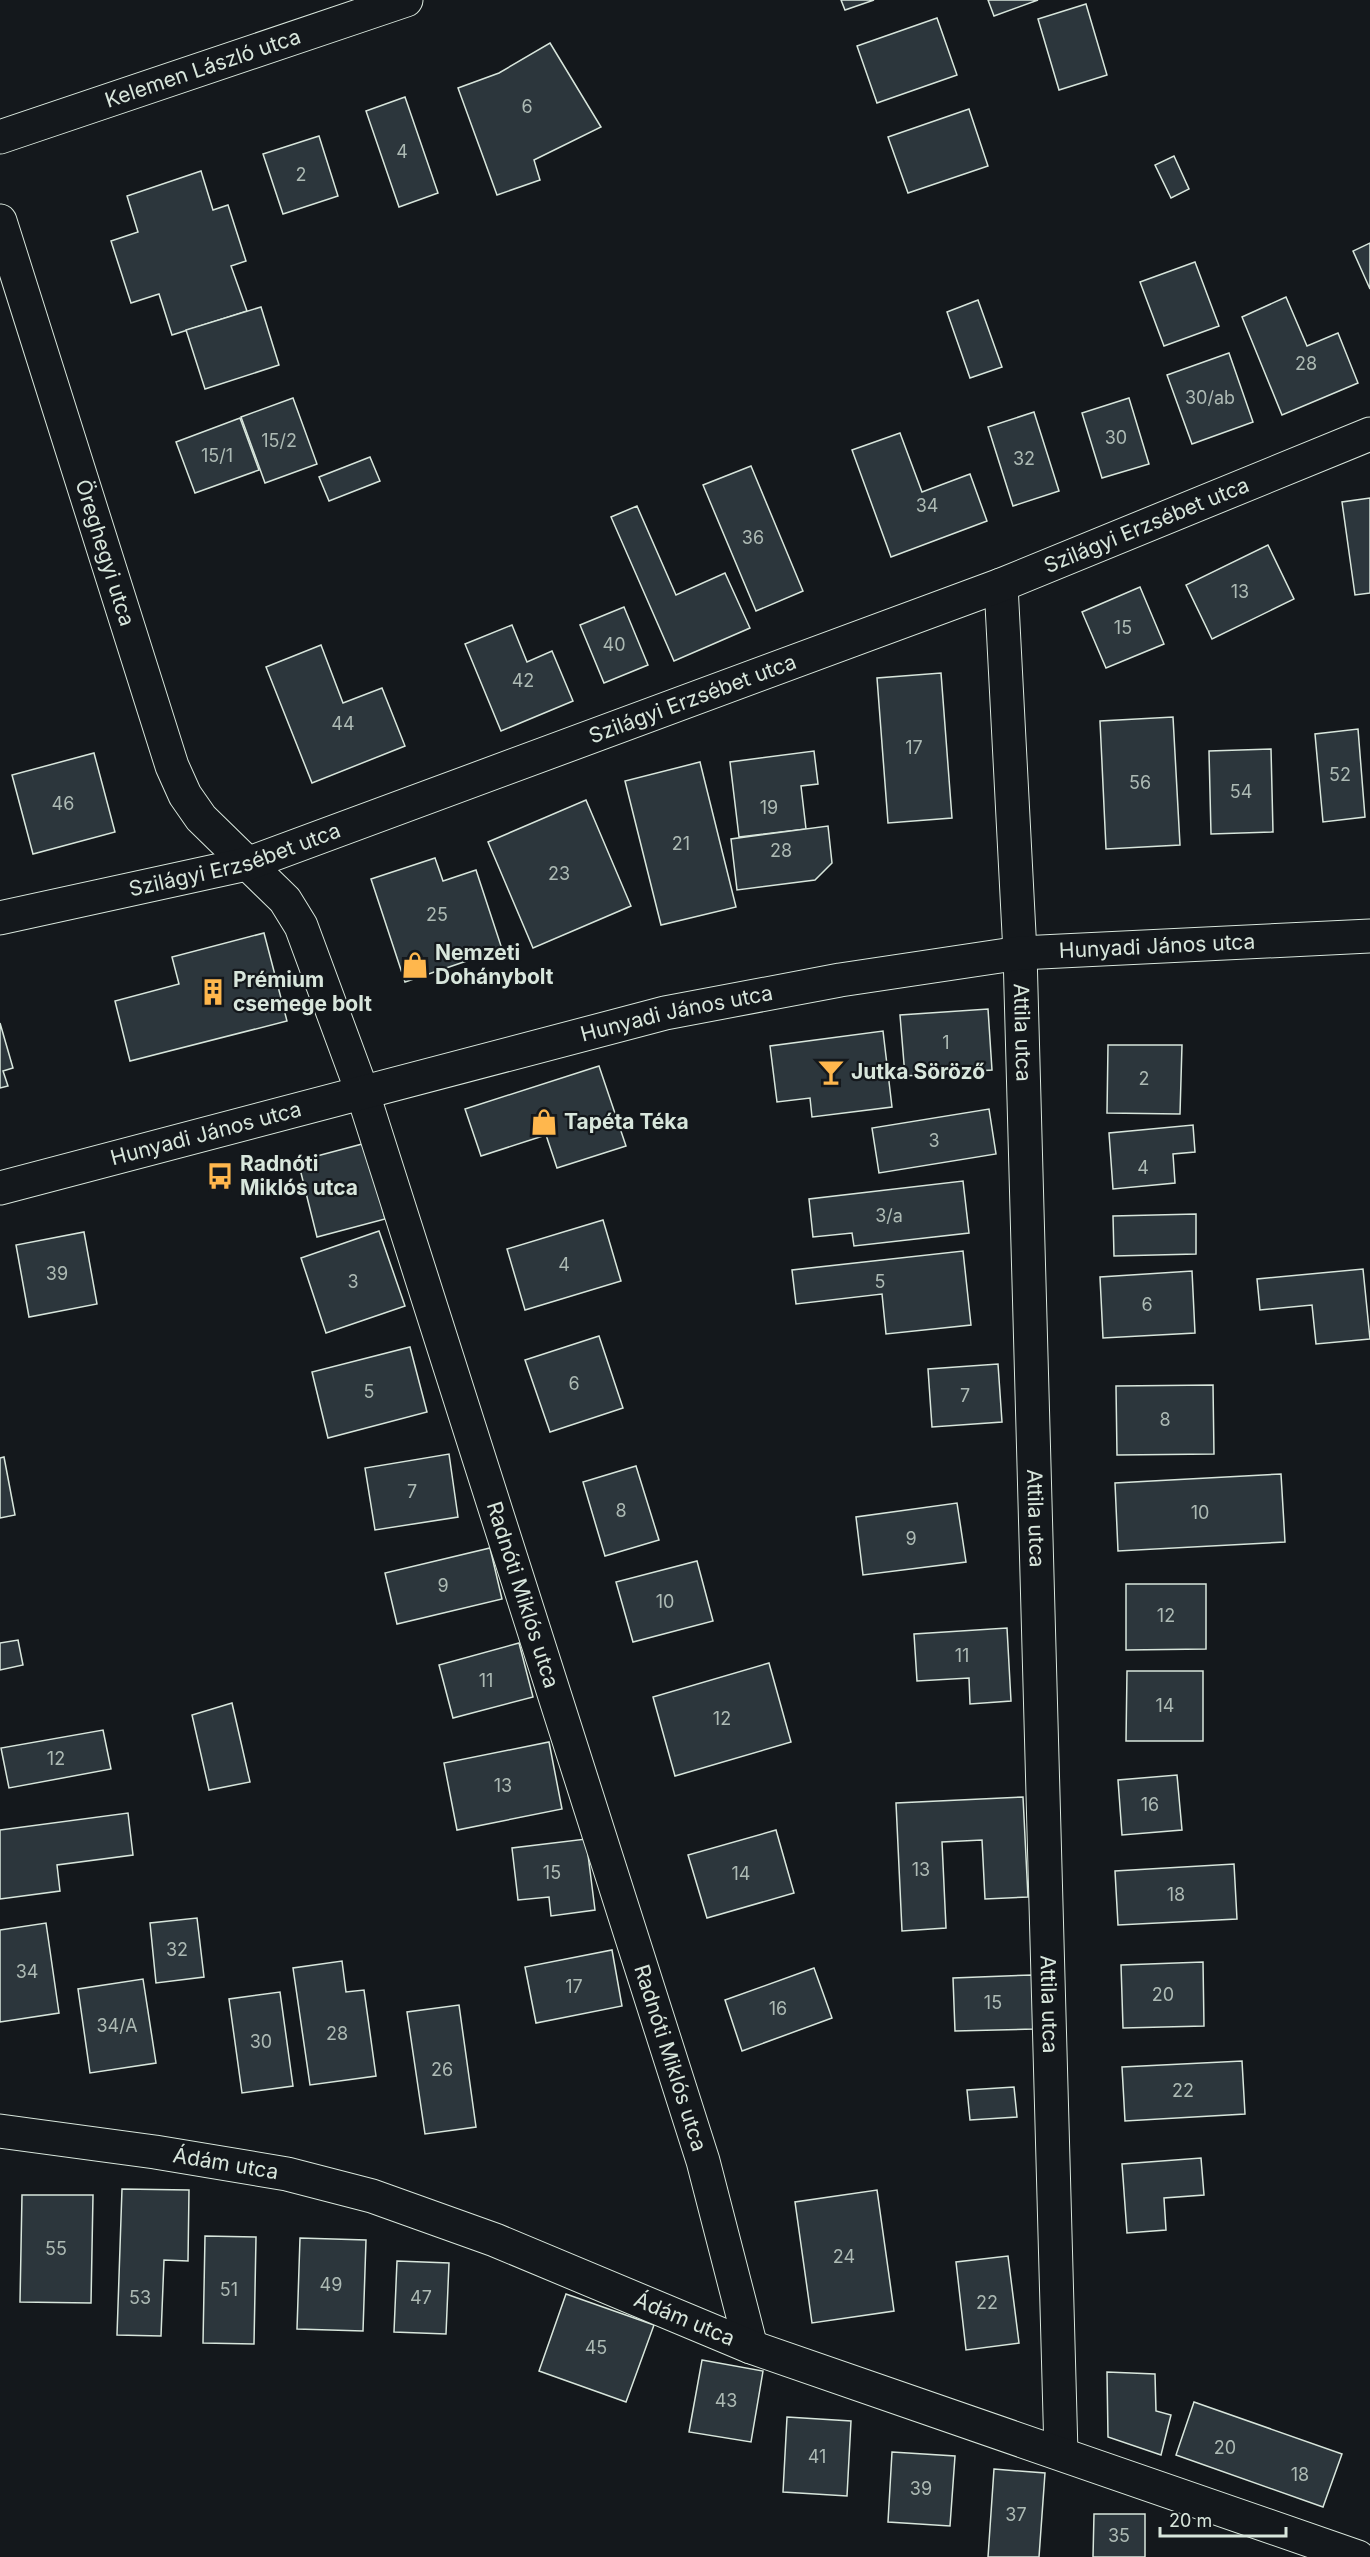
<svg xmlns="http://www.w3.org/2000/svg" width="1370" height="2557" viewBox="0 0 1370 2557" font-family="Inter,sans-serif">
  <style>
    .building { fill: #2c363c; stroke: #d8e6dc; stroke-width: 1.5 }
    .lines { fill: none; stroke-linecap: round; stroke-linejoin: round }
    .minor-casing { stroke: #d8e6dc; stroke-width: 35 }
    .minor { stroke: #14181c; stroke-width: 33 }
    .labels { text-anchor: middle; stroke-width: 4.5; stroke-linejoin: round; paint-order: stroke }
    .number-label { font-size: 18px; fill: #adbab4 }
    .street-label { font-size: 21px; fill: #d8e6dc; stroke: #14181c }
    .poi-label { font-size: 21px; font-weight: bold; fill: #d8e6dc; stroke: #14181c; text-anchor: start }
  </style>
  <rect width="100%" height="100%" fill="#14181c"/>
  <g class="building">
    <polygon points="841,0 874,0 845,10"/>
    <polygon points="988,0 1038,0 994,16"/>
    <polygon points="1086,4 1107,75 1059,90 1038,19"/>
    <polygon points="937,18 957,75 877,103 857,46"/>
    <polygon points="550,43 601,127 534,160 540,180 497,195 458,88 499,73"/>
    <polygon points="405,97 438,193 399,207 366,111"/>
    <polygon points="969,109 988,166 908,193 888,137"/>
    <polygon points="319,136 338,196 283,214 263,154"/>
    <polygon points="1174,156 1189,189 1171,198 1155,165"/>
    <polygon points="201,171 213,210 228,205 246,261 231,266 247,311 172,335 159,294 131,303 111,241 138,232 127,196"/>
    <polygon points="1370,243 1370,289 1353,251"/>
    <polygon points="1195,262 1219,326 1164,346 1140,282"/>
    <polygon points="1286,297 1307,346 1338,333 1358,383 1282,415 1242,317"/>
    <polygon points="978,300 1002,367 970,378 947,312"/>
    <polygon points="261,307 279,365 205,389 186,330"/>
    <polygon points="1229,353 1253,422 1192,444 1167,375"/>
    <polygon points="293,398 317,464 265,483 241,417"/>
    <polygon points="1129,398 1149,464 1102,478 1082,413"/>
    <polygon points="1034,412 1059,491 1013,506 988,427"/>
    <polygon points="240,418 259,470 195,493 176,442"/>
    <polygon points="900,433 922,492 970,474 987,521 891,557 852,450"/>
    <polygon points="370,457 380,481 329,501 319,477"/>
    <polygon points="751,466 803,591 756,611 703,485"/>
    <polygon points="1370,498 1370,593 1355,595 1342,502"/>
    <polygon points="637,506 676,595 725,573 750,628 674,661 611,517"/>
    <polygon points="1268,545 1294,599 1212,639 1186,585"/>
    <polygon points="1140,587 1164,644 1106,668 1082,612"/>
    <polygon points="624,607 648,665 604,683 580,625"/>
    <polygon points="512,625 527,662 552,651 573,701 501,731 465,644"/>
    <polygon points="321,645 343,703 382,688 405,746 312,783 266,667"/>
    <polygon points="941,673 952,818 888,823 877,678"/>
    <polygon points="1173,717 1180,845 1106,849 1100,721"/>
    <polygon points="1358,729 1365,817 1323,822 1315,734"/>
    <polygon points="1271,749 1273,832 1211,834 1209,751"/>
    <polygon points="814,751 818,784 801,786 806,829 739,837 730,762"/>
    <polygon points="94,753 115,832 33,854 12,775"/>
    <polygon points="700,762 736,907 661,925 625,781"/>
    <polygon points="586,800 631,906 533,948 488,842"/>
    <polygon points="828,826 832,863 815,880 737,890 731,839"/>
    <polygon points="435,858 443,881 476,870 502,949 405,982 371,879"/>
    <polygon points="264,933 287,1021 130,1061 115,1001 179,984 172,957"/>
    <polygon points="988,1009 992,1070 905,1076 900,1015"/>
    <polygon points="0,1023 13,1068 3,1071 8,1086 0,1088"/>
    <polygon points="883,1031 892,1107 812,1117 810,1098 777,1102 770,1046"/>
    <polygon points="1108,1045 1182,1045 1180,1114 1107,1113"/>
    <polygon points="599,1066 626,1146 557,1168 546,1135 481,1156 465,1109"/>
    <polygon points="989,1109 996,1154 879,1173 872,1128"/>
    <polygon points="1193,1125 1195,1152 1173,1154 1175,1183 1113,1189 1109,1133"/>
    <polygon points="366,1143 385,1219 317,1237 298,1161"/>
    <polygon points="963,1181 969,1233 854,1246 852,1233 813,1237 809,1199"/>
    <polygon points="1196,1214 1196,1254 1114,1256 1113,1216"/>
    <polygon points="603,1220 621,1281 525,1310 507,1249"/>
    <polygon points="379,1231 405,1306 326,1333 301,1258"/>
    <polygon points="84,1232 97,1304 29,1317 16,1245"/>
    <polygon points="963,1251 971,1325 886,1334 882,1294 796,1304 792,1270"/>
    <polygon points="1363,1269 1370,1339 1316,1344 1312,1305 1260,1310 1257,1279"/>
    <polygon points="1192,1271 1195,1333 1103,1338 1100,1277"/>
    <polygon points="599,1336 623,1408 550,1432 525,1360"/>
    <polygon points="410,1347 427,1412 328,1438 312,1372"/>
    <polygon points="998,1364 1002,1422 932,1427 928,1369"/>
    <polygon points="1213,1385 1214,1454 1117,1455 1116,1386"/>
    <polygon points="449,1454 458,1517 375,1530 365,1468"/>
    <polygon points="4,1457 15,1515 0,1518 0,1458"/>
    <polygon points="636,1466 659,1540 605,1556 583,1482"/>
    <polygon points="1281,1474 1285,1542 1118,1551 1115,1483"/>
    <polygon points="957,1503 966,1562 863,1575 856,1517"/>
    <polygon points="490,1548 502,1599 397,1624 385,1573"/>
    <polygon points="697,1561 713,1621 633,1642 616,1582"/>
    <polygon points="1126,1584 1206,1584 1206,1649 1126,1650"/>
    <polygon points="1007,1628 1011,1701 970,1704 969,1678 917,1681 914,1634"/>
    <polygon points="18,1640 23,1665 0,1670 0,1643"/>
    <polygon points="519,1643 533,1697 453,1718 439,1665"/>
    <polygon points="769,1663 791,1742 675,1776 653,1697"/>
    <polygon points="1127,1671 1203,1671 1203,1741 1126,1741"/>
    <polygon points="232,1703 250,1782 209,1790 192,1715"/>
    <polygon points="103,1730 111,1769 9,1788 1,1748"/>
    <polygon points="549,1742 562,1809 457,1830 444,1763"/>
    <polygon points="1177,1775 1182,1830 1122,1835 1118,1780"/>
    <polygon points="1023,1797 1028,1897 985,1899 982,1840 942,1842 946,1928 902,1931 896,1803"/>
    <polygon points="128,1813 133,1855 57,1865 60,1891 0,1899 0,1830"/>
    <polygon points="776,1830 794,1893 707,1918 688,1855"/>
    <polygon points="586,1839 595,1910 551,1916 549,1897 518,1900 512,1848"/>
    <polygon points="1234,1864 1237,1919 1118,1925 1115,1871"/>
    <polygon points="197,1918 204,1977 156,1983 150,1923"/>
    <polygon points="46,1923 59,2013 0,2022 0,1930"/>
    <polygon points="612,1950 622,2006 536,2023 525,1967"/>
    <polygon points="342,1961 346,1992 364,1990 376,2076 310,2085 293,1968"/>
    <polygon points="1203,1962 1204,2026 1123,2028 1121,1965"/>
    <polygon points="814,1968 832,2018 742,2051 725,2000"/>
    <polygon points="1032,1975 1034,2029 955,2031 953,1978"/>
    <polygon points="143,1979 156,2063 90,2073 78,1989"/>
    <polygon points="280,1992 293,2086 242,2093 229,1999"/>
    <polygon points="459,2005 476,2127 425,2134 407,2012"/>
    <polygon points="1242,2061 1245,2114 1125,2121 1122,2067"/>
    <polygon points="1014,2087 1017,2117 970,2120 967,2090"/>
    <polygon points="1201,2158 1204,2195 1164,2198 1166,2230 1127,2233 1122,2164"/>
    <polygon points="122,2189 189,2190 188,2261 164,2260 161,2336 117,2335"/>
    <polygon points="877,2190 894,2311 812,2323 795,2202"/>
    <polygon points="22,2195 93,2195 91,2303 20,2302"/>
    <polygon points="205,2236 256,2237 254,2344 203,2343"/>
    <polygon points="300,2238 366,2240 363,2331 297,2329"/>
    <polygon points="1008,2256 1019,2343 966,2350 956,2262"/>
    <polygon points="397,2261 449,2263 446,2334 394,2332"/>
    <polygon points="566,2294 654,2325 626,2402 539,2371"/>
    <polygon points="702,2360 763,2371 751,2442 689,2432"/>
    <polygon points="1107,2372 1155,2374 1156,2411 1171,2415 1161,2455 1108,2437"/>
    <polygon points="1194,2402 1342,2454 1323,2507 1176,2455"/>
    <polygon points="787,2417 851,2421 847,2496 783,2492"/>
    <polygon points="892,2452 955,2456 950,2526 888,2522"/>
    <polygon points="994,2469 1045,2473 1039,2557 988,2557"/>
    <polygon points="1094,2514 1145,2514 1145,2557 1093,2557"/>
  </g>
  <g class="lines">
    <defs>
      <g id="minor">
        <path id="s1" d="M0,137l406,-137"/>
        <path id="s2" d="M0,221l172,545 13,29 16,23 84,82 16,26 62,168 340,1067 48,186"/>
        <path id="s3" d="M1001,585l19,368 41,1500"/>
        <path id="s4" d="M0,918l247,-54 754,-279 369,-151"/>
        <path id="s5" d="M0,1188l665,-175 175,-33 180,-27 350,-17"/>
        <path id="s6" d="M0,2131l155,21 132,22 85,22 123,44 256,107 607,210"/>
      </g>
    </defs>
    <use href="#minor" class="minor-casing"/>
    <use href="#minor" class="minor"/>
  </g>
  <defs>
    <symbol id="shop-bare" viewBox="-9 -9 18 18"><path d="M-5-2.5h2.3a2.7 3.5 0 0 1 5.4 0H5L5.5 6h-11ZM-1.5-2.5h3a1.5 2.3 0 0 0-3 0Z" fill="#ffb74d" stroke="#14181c" stroke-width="2.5" paint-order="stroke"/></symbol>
    <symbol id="building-bare" viewBox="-9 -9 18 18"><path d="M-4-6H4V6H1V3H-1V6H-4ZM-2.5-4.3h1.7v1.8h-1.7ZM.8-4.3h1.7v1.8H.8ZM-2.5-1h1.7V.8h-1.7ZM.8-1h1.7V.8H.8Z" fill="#ffb74d" stroke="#14181c" stroke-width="2.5" paint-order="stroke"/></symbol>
    <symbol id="bar-bare" viewBox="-9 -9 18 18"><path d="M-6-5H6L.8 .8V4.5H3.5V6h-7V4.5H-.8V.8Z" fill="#ffb74d" stroke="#14181c" stroke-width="2.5" paint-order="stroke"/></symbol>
    <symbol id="bus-bare" viewBox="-9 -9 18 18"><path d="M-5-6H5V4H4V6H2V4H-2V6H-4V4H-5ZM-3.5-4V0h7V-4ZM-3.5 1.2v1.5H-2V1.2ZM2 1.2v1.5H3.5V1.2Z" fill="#ffb74d" stroke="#14181c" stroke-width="2.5" paint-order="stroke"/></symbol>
  </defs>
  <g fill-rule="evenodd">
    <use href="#shop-bare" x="396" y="946" width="38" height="38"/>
    <use href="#building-bare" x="194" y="973" width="38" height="38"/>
    <use href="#bar-bare" x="812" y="1053" width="38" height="38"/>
    <use href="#shop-bare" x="525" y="1103" width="38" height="38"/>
    <use href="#bus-bare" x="201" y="1157" width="38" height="38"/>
  </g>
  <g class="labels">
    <g class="number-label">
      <text x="527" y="113">6</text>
      <text x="402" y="158">4</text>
      <text x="301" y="181">2</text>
      <text x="1306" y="370">28</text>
      <text x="1210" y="404">30/ab</text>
      <text x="1116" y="444">30</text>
      <text x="279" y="447">15/2</text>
      <text x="217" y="462">15/1</text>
      <text x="1024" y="465">32</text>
      <text x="927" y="512">34</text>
      <text x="753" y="544">36</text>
      <text x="1240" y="598">13</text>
      <text x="1123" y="634">15</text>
      <text x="614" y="651">40</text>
      <text x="523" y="687">42</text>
      <text x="343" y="730">44</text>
      <text x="914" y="754">17</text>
      <text x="1340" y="781">52</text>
      <text x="1140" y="789">56</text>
      <text x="1241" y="798">54</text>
      <text x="63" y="810">46</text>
      <text x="769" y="814">19</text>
      <text x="681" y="850">21</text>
      <text x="781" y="857">28</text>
      <text x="559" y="880">23</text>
      <text x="437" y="921">25</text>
      <text x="946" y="1049">1</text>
      <text x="1144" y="1085">2</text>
      <text x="934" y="1147">3</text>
      <text x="1143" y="1174">4</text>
      <text x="889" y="1222">3/a</text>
      <text x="564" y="1271">4</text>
      <text x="57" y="1280">39</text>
      <text x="353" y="1288">3</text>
      <text x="880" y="1288">5</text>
      <text x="1147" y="1311">6</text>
      <text x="574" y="1390">6</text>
      <text x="369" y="1398">5</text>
      <text x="965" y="1402">7</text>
      <text x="1165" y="1426">8</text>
      <text x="412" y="1498">7</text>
      <text x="621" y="1517">8</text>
      <text x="1200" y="1519">10</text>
      <text x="911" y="1545">9</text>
      <text x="443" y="1592">9</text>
      <text x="665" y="1608">10</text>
      <text x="1166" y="1622">12</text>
      <text x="962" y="1662">11</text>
      <text x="486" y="1687">11</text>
      <text x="1165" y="1712">14</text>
      <text x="722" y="1725">12</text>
      <text x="56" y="1765">12</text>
      <text x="503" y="1792">13</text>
      <text x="1150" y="1811">16</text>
      <text x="921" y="1876">13</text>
      <text x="552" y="1879">15</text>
      <text x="741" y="1880">14</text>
      <text x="1176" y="1901">18</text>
      <text x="177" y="1956">32</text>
      <text x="27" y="1978">34</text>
      <text x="574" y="1993">17</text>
      <text x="1163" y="2001">20</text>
      <text x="993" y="2009">15</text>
      <text x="778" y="2015">16</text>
      <text x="117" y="2032">34/A</text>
      <text x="337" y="2040">28</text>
      <text x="261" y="2048">30</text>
      <text x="442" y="2076">26</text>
      <text x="1183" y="2097">22</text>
      <text x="56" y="2255">55</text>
      <text x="844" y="2263">24</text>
      <text x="331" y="2291">49</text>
      <text x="229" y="2296">51</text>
      <text x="140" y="2304">53</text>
      <text x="421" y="2304">47</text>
      <text x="987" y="2309">22</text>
      <text x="596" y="2354">45</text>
      <text x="726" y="2407">43</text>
      <text x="1225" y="2454">20</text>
      <text x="817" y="2463">41</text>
      <text x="1300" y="2481">18</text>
      <text x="921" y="2495">39</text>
      <text x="1016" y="2521">37</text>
      <text x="1119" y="2542">35</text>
    </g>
    <g class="street-label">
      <text dy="7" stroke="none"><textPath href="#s1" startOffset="214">Kelemen László utca</textPath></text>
      <text dy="7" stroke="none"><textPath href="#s4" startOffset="1214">Szilágyi Erzsébet utca</textPath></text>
      <text dy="7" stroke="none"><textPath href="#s2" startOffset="348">Öreghegyi utca</textPath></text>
      <text dy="7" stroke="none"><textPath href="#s4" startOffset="728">Szilágyi Erzsébet utca</textPath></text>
      <text dy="7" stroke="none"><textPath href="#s4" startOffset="242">Szilágyi Erzsébet utca</textPath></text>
      <text dy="7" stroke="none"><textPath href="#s5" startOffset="1185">Hunyadi János utca</textPath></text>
      <text dy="7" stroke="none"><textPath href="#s5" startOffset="699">Hunyadi János utca</textPath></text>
      <text dy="7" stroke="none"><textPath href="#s3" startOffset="448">Attila utca</textPath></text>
      <text dy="7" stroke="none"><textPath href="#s5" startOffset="213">Hunyadi János utca</textPath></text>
      <text dy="7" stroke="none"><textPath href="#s3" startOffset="934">Attila utca</textPath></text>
      <text dy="7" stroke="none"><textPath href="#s2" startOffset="1484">Radnóti Miklós utca</textPath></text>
      <text dy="7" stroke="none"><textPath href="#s3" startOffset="1420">Attila utca</textPath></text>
      <text dy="7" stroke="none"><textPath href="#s2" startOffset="1970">Radnóti Miklós utca</textPath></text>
      <text dy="7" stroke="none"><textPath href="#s6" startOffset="228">Ádám utca</textPath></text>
      <text dy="7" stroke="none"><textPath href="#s6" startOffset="714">Ádám utca</textPath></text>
    </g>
    <g class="poi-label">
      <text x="435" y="960">Nemzeti<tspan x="435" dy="24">Dohánybolt</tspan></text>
      <text x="233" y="987">Prémium<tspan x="233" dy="24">csemege bolt</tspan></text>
      <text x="851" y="1079">Jutka Söröző</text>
      <text x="564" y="1129">Tapéta Téka</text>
      <text x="240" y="1171">Radnóti<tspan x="240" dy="24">Miklós utca</tspan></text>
    </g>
  </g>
  <path d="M1160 2527v9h126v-9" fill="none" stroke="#d8e6dc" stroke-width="3"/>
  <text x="1169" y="2527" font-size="18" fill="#d8e6dc" stroke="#14181c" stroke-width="4.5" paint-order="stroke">20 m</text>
</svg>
